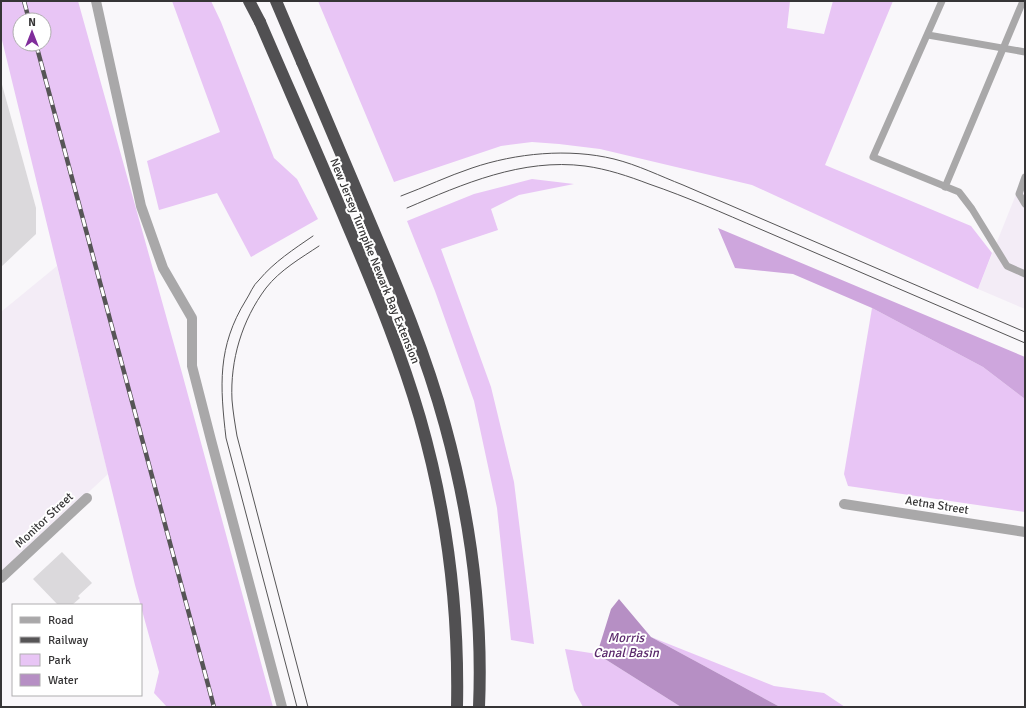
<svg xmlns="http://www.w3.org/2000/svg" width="1026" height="708" viewBox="0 0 1026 708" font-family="Signika,sans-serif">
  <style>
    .built { fill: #f3ecf6 }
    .green { fill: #e8c5f5; fill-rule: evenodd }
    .forest { fill: #cea6dd }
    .water { fill: #b68fc4 }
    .building { fill: #dbd9dc }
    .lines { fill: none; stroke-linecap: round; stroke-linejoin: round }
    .lane { stroke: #a9a8a9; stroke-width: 7 }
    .street { stroke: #a9a8a9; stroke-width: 10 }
    .highway { stroke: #515052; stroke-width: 12 }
    .tram { stroke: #565556; stroke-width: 1 }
    .rail-casing { stroke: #565556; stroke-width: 4.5 }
    .rail { stroke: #fff; stroke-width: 3; stroke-dasharray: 9; stroke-linecap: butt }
    .highway-bridge { stroke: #515052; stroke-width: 12 }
    .labels { text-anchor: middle; stroke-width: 4; stroke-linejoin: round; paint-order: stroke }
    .street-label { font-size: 12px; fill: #363536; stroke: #fff }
    .water-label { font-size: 13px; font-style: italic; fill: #5b2a6c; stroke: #fff }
  </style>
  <rect width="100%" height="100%" fill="#f9f7fa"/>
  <g class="built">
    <polygon points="1025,172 1025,309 978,289"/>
    <polygon points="57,266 108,474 1,574 1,312"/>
  </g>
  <g class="green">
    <path d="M1,1h77l104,372 91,334h-106l-13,-14 5,-21 -24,-87 -134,-549zM20,20h24v24h-24z"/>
    <polygon points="172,1 211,1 221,22 274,158 297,179 318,219 251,257 217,193 159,210 147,161 220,132"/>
    <polygon points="318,1 790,1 787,28 824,34 833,1 893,1 825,165 971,226 992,253 978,289 752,185 600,149 559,144 532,142 501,146 394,182"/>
    <polygon points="532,179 574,184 519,195 491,209 498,230 441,249 491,387 514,482 534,644 511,640 497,508 474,401 435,291 407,221 474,194"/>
    <polygon points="872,308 983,367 1025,399 1025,512 848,486 844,474"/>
    <polygon points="651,637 774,686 824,693 845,707 780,707"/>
    <polygon points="565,649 597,654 681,707 583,707 574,690"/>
  </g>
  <polygon class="forest" points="718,228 1025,357 1025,399 983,367 872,308 793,274 735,268"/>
  <polygon class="water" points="619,599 651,637 780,707 681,707 597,654 611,609"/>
  <g class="building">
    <polygon points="1,81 36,208 36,234 1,267"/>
    <polygon points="62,552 92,583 78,596 80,598 72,605 58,605 33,579"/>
  </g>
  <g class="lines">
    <g class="lane">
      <polyline points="942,1 873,157 959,192 972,209 1007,266 1025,274"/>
      <polyline points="928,35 1025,52"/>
      <polyline points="1025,177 1019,194 1025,204"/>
      <polyline points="945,187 1023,1"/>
    </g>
    <g class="street">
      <polyline points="96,1 141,206 163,268 192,318 192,366 211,440 282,707"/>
      <polyline points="844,504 1025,532"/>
      <polyline points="1,578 87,498"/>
    </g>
    <g class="highway">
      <polyline points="249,1 260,22"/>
      <polyline points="276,1 302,62"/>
    </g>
    <g class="tram">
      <path d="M401,196c24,-9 47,-20 71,-28 44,-15 97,-20 142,-9 24,6 46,17 69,26l342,147"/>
      <path d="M407,208c56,-24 115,-50 178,-42 22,3 43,10 64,18 38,13 74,29 111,45 88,38 177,76 265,114"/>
      <path d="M297,707l-71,-269c-6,-52 -9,-91 20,-138 4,-6 7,-15 13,-20 15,-18 35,-31 54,-44"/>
      <path d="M308,707l-71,-271c-2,-12 -4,-24 -5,-36 -2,-40 10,-80 34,-112 14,-18 35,-30 53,-42"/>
    </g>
    <defs>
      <g id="rail">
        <polyline points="24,1 29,20"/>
        <polyline points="36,44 214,707"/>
      </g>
    </defs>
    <use href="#rail" class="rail-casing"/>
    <use href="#rail" class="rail"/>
    <g class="highway-bridge">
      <path d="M260,22c31,72 63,144 93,216 25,59 49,118 67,180 27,94 39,191 37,289"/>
      <path d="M302,62c23,53 45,106 68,160 28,66 56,133 75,203 25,91 38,187 34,282"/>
    </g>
  </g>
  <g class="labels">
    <g class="street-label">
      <text transform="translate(375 261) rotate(68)" y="4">New Jersey Turnpike Newark Bay Extension</text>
      <text transform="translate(937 505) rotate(9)" y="4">Aetna Street</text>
      <text transform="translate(44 520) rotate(-43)" y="4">Monitor Street</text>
    </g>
    <g class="water-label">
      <text x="626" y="642">Morris<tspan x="626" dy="15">Canal Basin</tspan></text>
    </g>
  </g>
  <rect width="1026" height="708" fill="none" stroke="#363536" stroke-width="4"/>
  <rect x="12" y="604" width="130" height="92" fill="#ffffff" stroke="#afaeaf"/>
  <rect x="20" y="617" width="20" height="6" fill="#a9a8a9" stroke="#afaeaf"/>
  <text x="48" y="624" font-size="12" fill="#363536">Road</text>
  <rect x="20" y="637" width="20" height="6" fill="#565556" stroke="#afaeaf"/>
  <text x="48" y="644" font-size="12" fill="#363536">Railway</text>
  <rect x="20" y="654" width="20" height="12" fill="#e8c5f5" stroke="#afaeaf"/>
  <text x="48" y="664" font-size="12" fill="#363536">Park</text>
  <rect x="20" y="674" width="20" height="12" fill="#b68fc4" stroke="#afaeaf"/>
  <text x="48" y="684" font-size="12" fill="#363536">Water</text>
  <g transform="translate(32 32)"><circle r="19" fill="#ffffff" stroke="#afaeaf"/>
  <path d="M0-3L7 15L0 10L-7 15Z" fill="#802d9b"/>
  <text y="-6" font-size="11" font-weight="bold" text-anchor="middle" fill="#363536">N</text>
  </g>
</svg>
